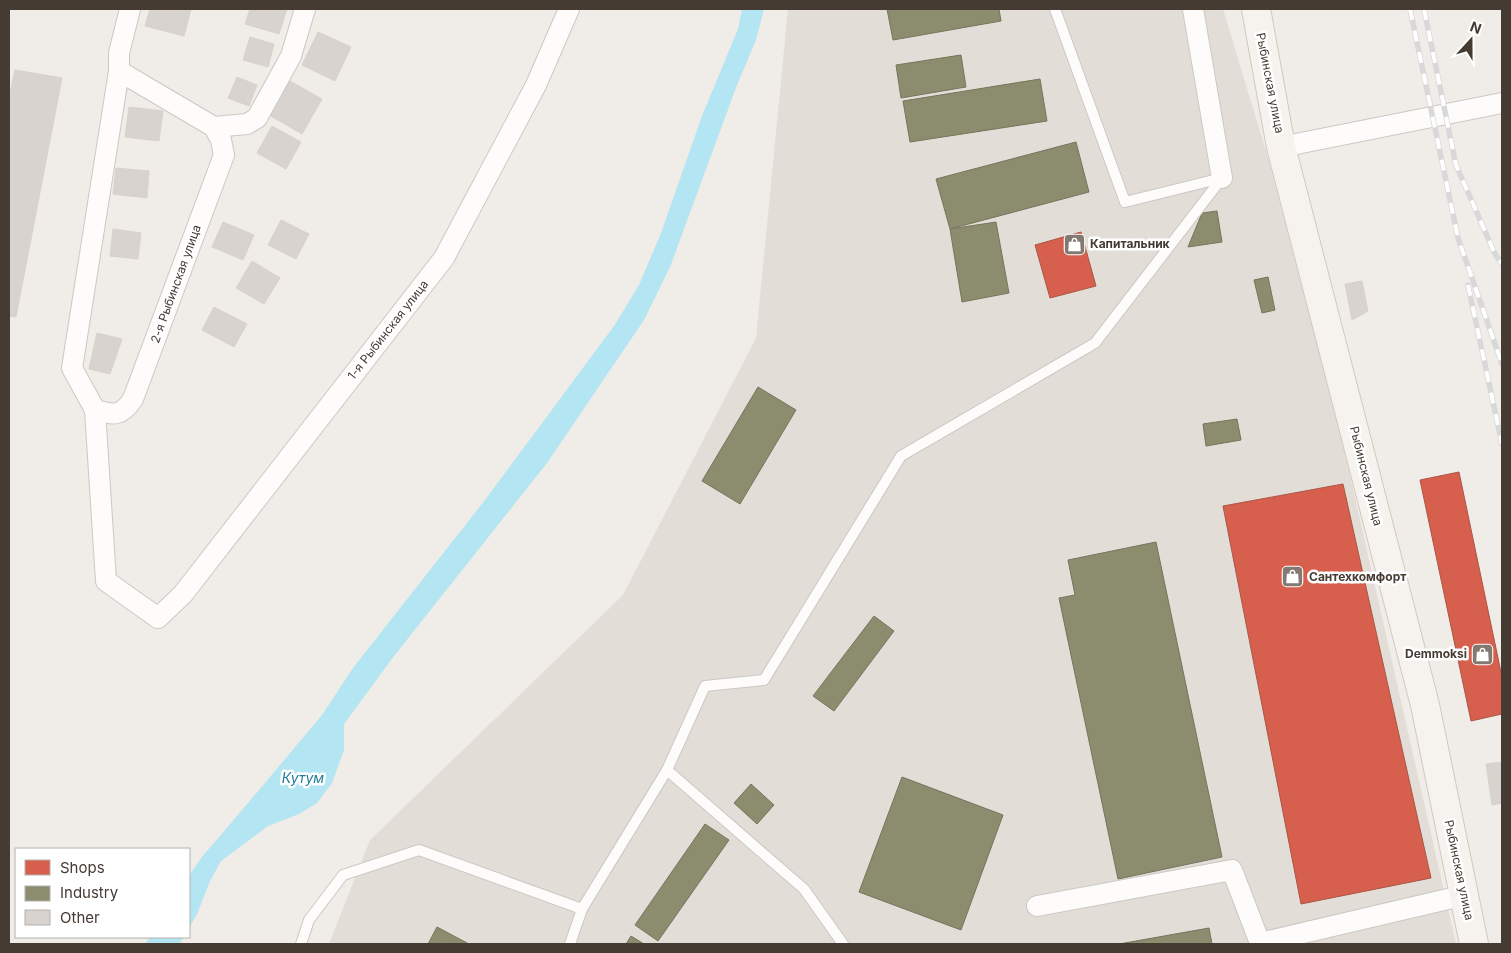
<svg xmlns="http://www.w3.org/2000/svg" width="1511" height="953" viewBox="0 0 1511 953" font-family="Inter,sans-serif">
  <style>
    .industrial { fill: #e3ddd8 }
    .water { fill: #b3e5f2 }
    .shops { fill: #d6604d; stroke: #ab5545 }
    .industry { fill: #8c8c6e; stroke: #77745c }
    .building { fill: #d8d3ce; stroke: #d8d2cd }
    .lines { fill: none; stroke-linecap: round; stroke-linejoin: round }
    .service-casing { stroke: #ccc8c3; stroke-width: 12 }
    .minor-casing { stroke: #ccc8c3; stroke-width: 22 }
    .secondary-casing { stroke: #d1c9be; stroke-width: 30 }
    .service { stroke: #fdfcfb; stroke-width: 10 }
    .minor { stroke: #fdfcfb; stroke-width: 20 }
    .secondary { stroke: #f6f3ee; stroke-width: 28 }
    .rail-casing { stroke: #d9d8d8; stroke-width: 5.5 }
    .rail { stroke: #fff; stroke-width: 4; stroke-dasharray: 11; stroke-linecap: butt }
    .labels { text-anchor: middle; stroke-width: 5; stroke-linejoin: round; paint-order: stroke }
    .street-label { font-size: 12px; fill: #463b33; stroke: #fff }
    .poi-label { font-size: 12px; font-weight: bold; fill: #463b33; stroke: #fff; text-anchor: start }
    .water-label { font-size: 14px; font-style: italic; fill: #1f7d9a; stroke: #fff }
  </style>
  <rect width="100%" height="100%" fill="#f0ece7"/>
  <polygon class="industrial" points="788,9 1223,9 1269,161 1339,427 1456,944 329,944 370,840 623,595 756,338"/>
  <g class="water">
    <polygon points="742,9 764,9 756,40 737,85 670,267 644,320 547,463 394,656 344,724 344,750 332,783 317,803 299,814 268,826 221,861 210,881 197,914 189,928 189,876 201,858 243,809 322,715 353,668 485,500 614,326 639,285 661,233 702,116 738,29"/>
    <polygon points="150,937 184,937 179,944 145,944"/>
  </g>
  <g class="shops">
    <polygon points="1081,232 1096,286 1050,298 1035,245"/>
    <polygon points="1459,472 1502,677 1502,714 1471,721 1420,480"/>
    <polygon points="1343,484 1431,878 1301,904 1223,506"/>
  </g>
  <g class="industry">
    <polygon points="887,9 999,9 1001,21 893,40"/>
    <polygon points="961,55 966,87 901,98 896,65"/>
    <polygon points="1040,79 1047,121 910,142 903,101"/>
    <polygon points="1076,142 1089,192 950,229 936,179"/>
    <polygon points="1217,211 1222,242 1188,247 1202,213"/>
    <polygon points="996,222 1009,293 962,302 950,229"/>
    <polygon points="1268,277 1275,310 1262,313 1254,280"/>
    <polygon points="758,387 796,410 740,504 702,481"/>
    <polygon points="1237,419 1241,440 1206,446 1203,424"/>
    <polygon points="1156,542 1222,857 1118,879 1059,598 1075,595 1068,560"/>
    <polygon points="874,616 894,631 834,711 813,696"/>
    <polygon points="902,777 1003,815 961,930 859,892"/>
    <polygon points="751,784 774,805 757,824 734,803"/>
    <polygon points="705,824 729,840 658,941 635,925"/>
    <polygon points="437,927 469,944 428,944"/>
    <polygon points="1209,928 1212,944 1119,944"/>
    <polygon points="631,936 644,944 626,944"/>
  </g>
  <g class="building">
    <polygon points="150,9 191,9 184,36 145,26"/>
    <polygon points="250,9 287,9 279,34 245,24"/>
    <polygon points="318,32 351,47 335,81 302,65"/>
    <polygon points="250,37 274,44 268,67 243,60"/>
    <polygon points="15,70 62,78 16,317 9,316 9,98"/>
    <polygon points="237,77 257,85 249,106 228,98"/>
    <polygon points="288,80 322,99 302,134 269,115"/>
    <polygon points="129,107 163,111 159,141 125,137"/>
    <polygon points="272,126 301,142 286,169 257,153"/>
    <polygon points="116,168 149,171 147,198 113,194"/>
    <polygon points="281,220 309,234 296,259 268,245"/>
    <polygon points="223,222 254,235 243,260 212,247"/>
    <polygon points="113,229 141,233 138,259 110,256"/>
    <polygon points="252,261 280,278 264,304 236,288"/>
    <polygon points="1362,281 1368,311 1352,320 1345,284"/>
    <polygon points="214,307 247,324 234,347 202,330"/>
    <polygon points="97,333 122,339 110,374 89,369"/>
    <polygon points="1502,762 1502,803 1492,805 1486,764"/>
  </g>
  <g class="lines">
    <defs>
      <g id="service">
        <polyline points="1055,9 1125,202 1222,178"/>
        <polyline points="667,770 804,889 843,944"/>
        <polyline points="301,944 309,920 343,875 419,850 582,909 667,770 705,686 764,680 901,456 1095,343 1222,178"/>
        <polyline points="570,944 582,909"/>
      </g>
      <g id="minor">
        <polyline points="130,9 119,53 119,71 72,368 95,410 106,581 158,618 183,594 444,258 536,85 569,9"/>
        <polyline points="1193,9 1222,178"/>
        <polyline points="119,71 214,127 247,124 257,118 291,56 305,9"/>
        <polyline points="1281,147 1502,103"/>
        <path d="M95,410c19,5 26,7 38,-11l91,-244 -3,-15 -7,-13"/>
        <polyline points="1037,906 1232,870 1260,943 1465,895"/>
      </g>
      <polyline id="secondary" points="1256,9 1281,147 1425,705 1474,944"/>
    </defs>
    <use href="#service" class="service-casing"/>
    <use href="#minor" class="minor-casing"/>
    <use href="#secondary" class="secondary-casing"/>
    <use href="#service" class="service"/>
    <use href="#minor" class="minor"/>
    <use href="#secondary" class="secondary"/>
    <defs>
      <g id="rail">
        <polyline points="1410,9 1458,238 1502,364"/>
        <polyline points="1424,9 1456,165 1495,254 1502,264"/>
        <polyline points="1468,285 1502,444"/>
      </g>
    </defs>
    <use href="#rail" class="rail-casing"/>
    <use href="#rail" class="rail"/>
  </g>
  <defs>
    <symbol id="shop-square" viewBox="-11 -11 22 22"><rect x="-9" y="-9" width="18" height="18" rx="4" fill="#827972" stroke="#fff"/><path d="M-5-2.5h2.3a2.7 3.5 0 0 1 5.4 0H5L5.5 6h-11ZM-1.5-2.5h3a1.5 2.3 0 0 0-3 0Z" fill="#fff"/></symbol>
  </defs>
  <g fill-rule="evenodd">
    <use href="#shop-square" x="1062" y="232" width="25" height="25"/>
    <use href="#shop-square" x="1280" y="564" width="25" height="25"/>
    <use href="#shop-square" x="1470" y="642" width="25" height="25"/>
  </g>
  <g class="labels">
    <g class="street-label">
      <text transform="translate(1270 83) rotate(79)" y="4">Рыбинская улица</text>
      <text transform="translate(176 284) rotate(-70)" y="4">2-я Рыбинская улица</text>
      <text transform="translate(388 330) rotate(-52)" y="4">1-я Рыбинская улица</text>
      <text transform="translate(1366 476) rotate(76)" y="4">Рыбинская улица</text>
      <text transform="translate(1459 870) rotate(78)" y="4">Рыбинская улица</text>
    </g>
    <g class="poi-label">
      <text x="1090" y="248">Капитальник</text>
      <text x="1309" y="581">Сантехкомфорт</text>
      <text x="1467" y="658" text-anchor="end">Demmoksi</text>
    </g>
    <g class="water-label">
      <text x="303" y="783">Кутум</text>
    </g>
  </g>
  <rect width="1511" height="953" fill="none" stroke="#463b33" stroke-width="20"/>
  <rect x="15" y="848" width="175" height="90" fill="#ffffff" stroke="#b5b1ad"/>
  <rect x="25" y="860" width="25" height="15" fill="#d6604d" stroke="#b5b1ad"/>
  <text x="60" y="873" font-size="15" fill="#463b33">Shops</text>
  <rect x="25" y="886" width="25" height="15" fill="#8c8c6e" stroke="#b5b1ad"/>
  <text x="60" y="898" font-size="15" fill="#463b33">Industry</text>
  <rect x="25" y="910" width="25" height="15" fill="#d8d3ce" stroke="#b5b1ad"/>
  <text x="60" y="923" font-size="15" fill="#463b33">Other</text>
  <g transform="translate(1471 40) rotate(21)" stroke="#ffffff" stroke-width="4" paint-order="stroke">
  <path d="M0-4L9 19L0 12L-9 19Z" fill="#463b33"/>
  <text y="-8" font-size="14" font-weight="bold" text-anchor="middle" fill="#463b33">N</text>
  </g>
</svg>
